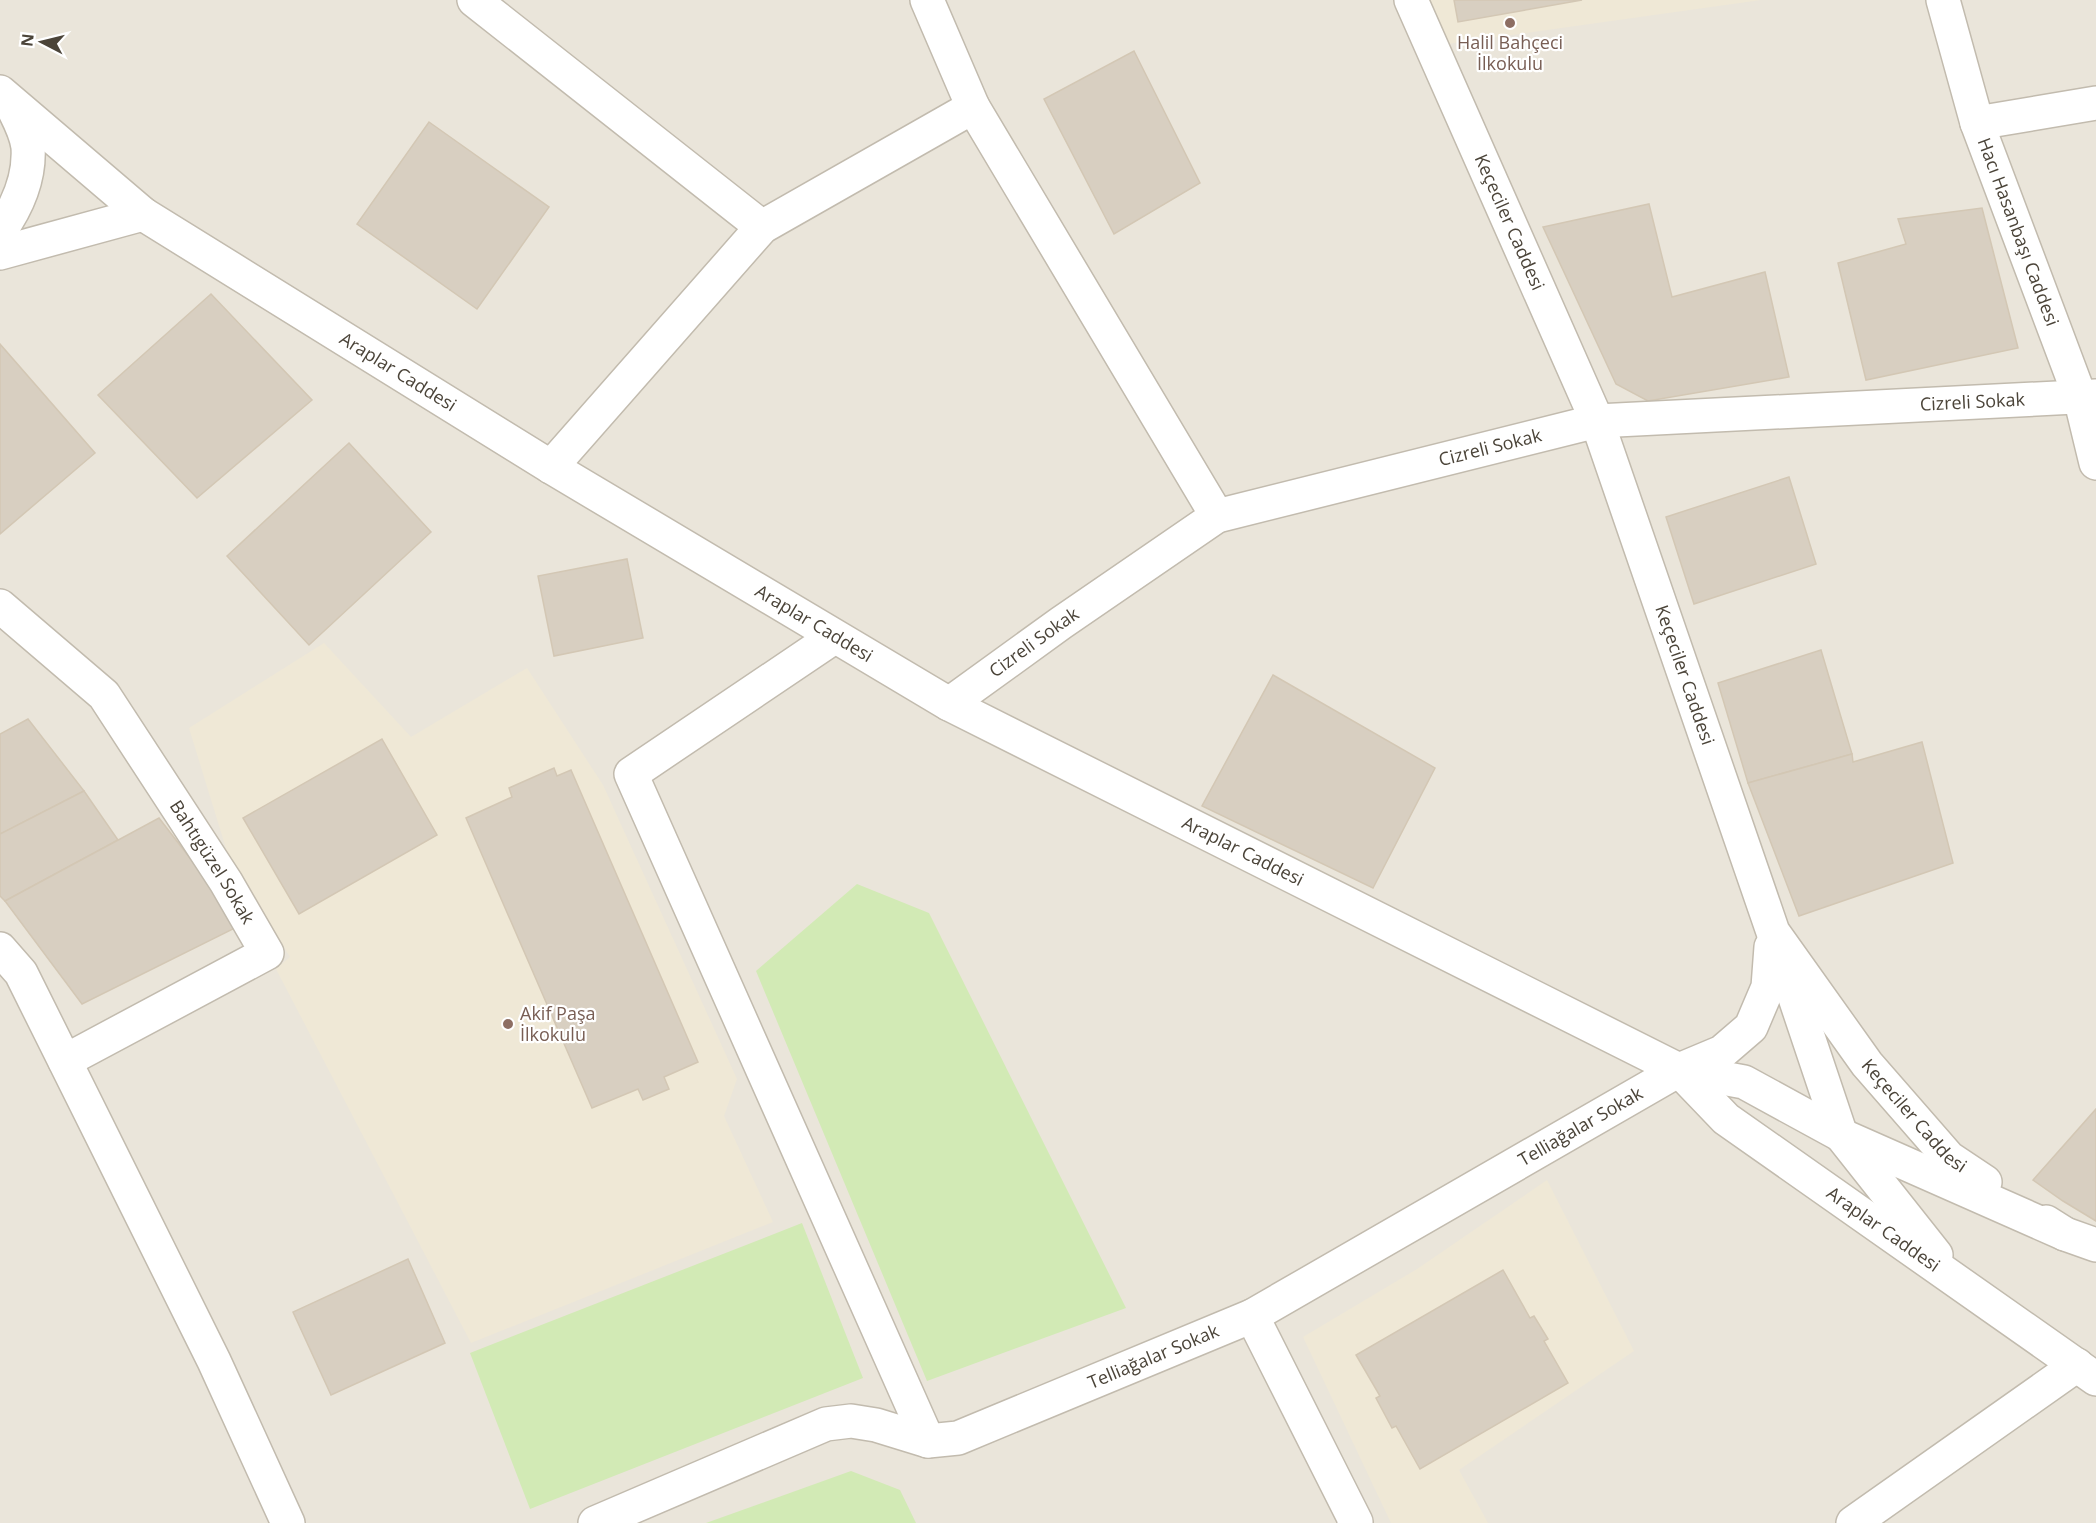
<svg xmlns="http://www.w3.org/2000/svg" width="2096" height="1523" viewBox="0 0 2096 1523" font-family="'Open Sans',sans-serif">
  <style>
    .residential { fill: #eae5da }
    .education { fill: #efe8d6 }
    .green { fill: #d2eab5 }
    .building { fill: #d8cfc1; stroke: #d3c7b4; stroke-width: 1.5 }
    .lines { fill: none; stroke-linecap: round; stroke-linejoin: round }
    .minor-casing { stroke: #c2bbae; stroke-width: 36 }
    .tertiary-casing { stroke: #c2bbae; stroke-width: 36 }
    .minor { stroke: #fff; stroke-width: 33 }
    .tertiary { stroke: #fff; stroke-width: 33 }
    .education-dot { fill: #8d6e63; stroke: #fff; stroke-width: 2 }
    .labels { text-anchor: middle; stroke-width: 4.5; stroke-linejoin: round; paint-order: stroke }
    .education-label { font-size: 18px; fill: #785e54; stroke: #fff }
    .street-label { font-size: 18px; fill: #4b4439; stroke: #fff }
  </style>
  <rect width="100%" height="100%" fill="#f6f3ec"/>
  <rect class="residential" x="0" y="0" width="2096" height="1523"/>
  <g class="education">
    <polygon points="1412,0 1761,0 1433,46"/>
    <polygon points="324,643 411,737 527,668 603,785 737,1079 724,1116 773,1222 471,1343 276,969 290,957 228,855 189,728"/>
    <polygon points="1547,1180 1634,1351 1459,1470 1488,1523 1391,1523 1303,1337 1417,1269"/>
  </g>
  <g class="green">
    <polygon points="857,884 929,913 1126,1308 927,1381 756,971"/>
    <polygon points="802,1223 863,1378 530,1509 470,1353"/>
    <polygon points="851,1471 900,1490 916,1523 706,1523"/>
  </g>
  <g class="building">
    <polygon points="1454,0 1582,0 1458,22"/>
    <polygon points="1134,51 1200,183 1114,234 1044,99"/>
    <polygon points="429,122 549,207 477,309 357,224"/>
    <polygon points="1649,204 1672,297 1765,272 1789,377 1648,401 1616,384 1543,227"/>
    <polygon points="1982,208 2018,348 1866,380 1838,263 1906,244 1898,219"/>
    <polygon points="211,294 312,400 197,498 98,395"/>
    <polygon points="0,344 95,453 0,534"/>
    <polygon points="349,443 431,532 309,645 227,556"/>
    <polygon points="1789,477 1816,564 1694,604 1666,517"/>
    <polygon points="627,559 643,638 554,656 538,576"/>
    <polygon points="1821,650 1852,754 1748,783 1718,683"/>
    <polygon points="1273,675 1435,768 1373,888 1202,806"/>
    <polygon points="28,719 84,791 0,834 0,734"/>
    <polygon points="382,739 437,835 299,914 243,818"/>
    <polygon points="1922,742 1953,863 1799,916 1748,783 1852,754 1853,762"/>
    <polygon points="554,768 557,776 571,770 698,1062 664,1077 669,1089 643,1100 638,1089 592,1108 466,818 512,797 509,788"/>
    <polygon points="84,791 118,840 5,901 0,896 0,834"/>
    <polygon points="159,818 224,902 235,928 82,1004 5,901"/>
    <polygon points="2096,1109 2096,1221 2063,1201 2033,1180"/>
    <polygon points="408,1259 445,1343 331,1395 293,1312"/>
    <polygon points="1503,1270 1530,1318 1534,1316 1548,1339 1544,1341 1568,1383 1420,1469 1396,1426 1392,1428 1376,1398 1380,1396 1356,1355"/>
  </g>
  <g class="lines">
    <defs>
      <g id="minor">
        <polyline points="474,0 762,227"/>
        <polyline points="927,0 973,107 1217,516"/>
        <polyline points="1977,123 2096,103"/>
        <polyline points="551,467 762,227 973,107"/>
        <path id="s1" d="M0,606l104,89 122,187 41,71 -202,108"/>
        <polyline points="834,637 631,774 928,1441"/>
        <path id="s2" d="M949,704l112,-81 156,-107 380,-95 499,-25"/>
        <polyline points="0,949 21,973 214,1361 288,1523"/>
        <polyline points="1252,1316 1356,1522 1354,1523"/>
        <path id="s3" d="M595,1523l231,-99 25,-3 25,4 52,16 30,-3 294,-122 427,-246"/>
        <polyline points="1853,1523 2077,1365"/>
      </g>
      <g id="tertiary">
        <path id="s4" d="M1411,0l186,421 176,511 94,132 82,94 36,24"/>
        <path id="s5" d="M1943,0l34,123 103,274 16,66"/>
        <path id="s6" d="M0,92l143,122 408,253 398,237 730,366 65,12 97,53 224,99"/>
        <path d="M0,231c17,-24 30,-54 28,-84 -2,-15 -10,-30 -17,-43"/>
        <polyline points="0,253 143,214"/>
        <polyline points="1784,965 1841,1135 1936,1255"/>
        <path id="s7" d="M1679,1070l47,49 370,260"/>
        <polyline points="1679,1070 1722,1052 1751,1027 1768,987 1771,947"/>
        <polyline points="2046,1222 2065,1234 2096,1245"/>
      </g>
    </defs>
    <use href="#minor" class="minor-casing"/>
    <use href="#tertiary" class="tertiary-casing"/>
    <use href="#minor" class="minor"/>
    <use href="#tertiary" class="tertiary"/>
  </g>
  <g class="education-dot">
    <circle cx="1510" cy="23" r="6"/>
    <circle cx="508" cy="1024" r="6"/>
  </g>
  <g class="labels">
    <g class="education-label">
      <text x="1510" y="49">Halil Bahçeci<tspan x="1510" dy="21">İlkokulu</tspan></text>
      <text x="520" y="1020" text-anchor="start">Akif Paşa<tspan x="520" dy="21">İlkokulu</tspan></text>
    </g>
    <g class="street-label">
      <text dy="6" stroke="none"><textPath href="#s4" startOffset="243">Keçeciler Caddesi</textPath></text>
      <text dy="6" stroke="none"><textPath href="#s5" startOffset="244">Hacı Hasanbaşı Caddesi</textPath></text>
      <text dy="6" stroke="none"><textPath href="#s6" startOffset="488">Araplar Caddesi</textPath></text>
      <text dy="6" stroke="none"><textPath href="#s2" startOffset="1095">Cizreli Sokak</textPath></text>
      <text dy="6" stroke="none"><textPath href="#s2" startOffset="609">Cizreli Sokak</textPath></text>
      <text dy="6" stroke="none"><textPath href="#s6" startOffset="974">Araplar Caddesi</textPath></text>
      <text dy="6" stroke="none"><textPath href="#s2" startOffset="105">Cizreli Sokak</textPath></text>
      <text dy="6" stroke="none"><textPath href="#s4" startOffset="729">Keçeciler Caddesi</textPath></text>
      <text dy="6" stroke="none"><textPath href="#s6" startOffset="1460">Araplar Caddesi</textPath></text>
      <text dy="6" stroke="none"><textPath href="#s1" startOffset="336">Bahtıgüzel Sokak</textPath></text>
      <text dy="6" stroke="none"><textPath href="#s4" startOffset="1233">Keçeciler Caddesi</textPath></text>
      <text dy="6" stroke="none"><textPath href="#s3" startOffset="1084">Telliağalar Sokak</textPath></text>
      <text dy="6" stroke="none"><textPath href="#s7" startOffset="260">Araplar Caddesi</textPath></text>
      <text dy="6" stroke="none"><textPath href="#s3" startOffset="598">Telliağalar Sokak</textPath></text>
    </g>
  </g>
  <g transform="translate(42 42) rotate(277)" stroke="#ffffff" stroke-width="4.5" paint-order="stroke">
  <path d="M0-4.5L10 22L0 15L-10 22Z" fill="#4b4439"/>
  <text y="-9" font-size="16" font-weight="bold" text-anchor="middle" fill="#4b4439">N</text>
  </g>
</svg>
